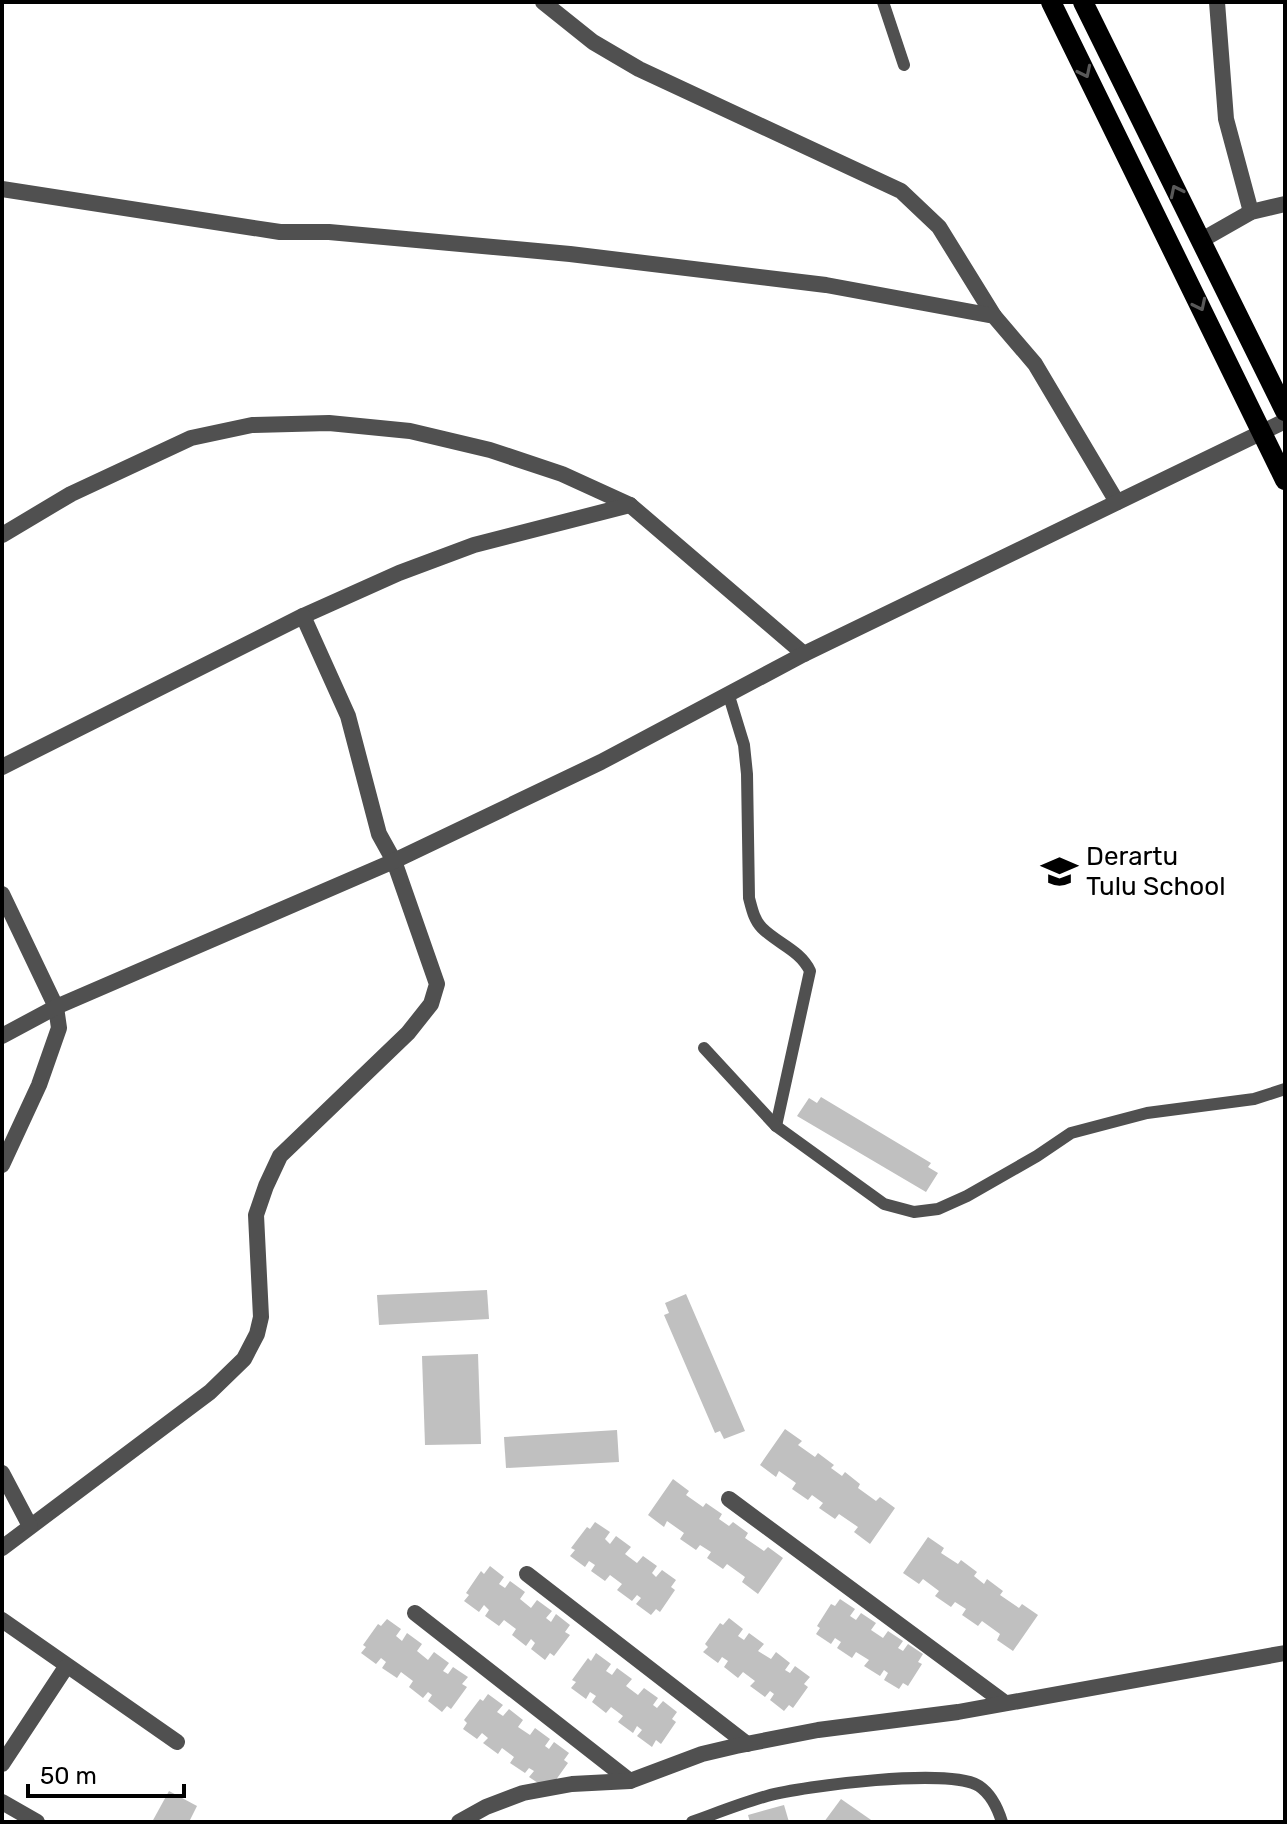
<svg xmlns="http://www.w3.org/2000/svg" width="1287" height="1824" viewBox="0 0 1287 1824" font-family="Rubik,sans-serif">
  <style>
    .building { fill: #c0c0c0 }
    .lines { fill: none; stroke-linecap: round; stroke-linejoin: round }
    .service { stroke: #505050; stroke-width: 12 }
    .minor { stroke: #505050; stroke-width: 16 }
    .primary { stroke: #000; stroke-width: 20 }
    .oneway { stroke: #595959 }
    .labels { text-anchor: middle; stroke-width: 7; stroke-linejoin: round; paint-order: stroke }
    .poi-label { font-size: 26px; fill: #000; stroke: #fff; text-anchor: start }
  </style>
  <rect width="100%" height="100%" fill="#fff"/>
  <g class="building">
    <polygon points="821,1097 931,1163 928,1167 938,1173 926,1192 797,1116 809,1098 817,1103"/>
    <polygon points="487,1290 489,1319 379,1325 377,1295"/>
    <polygon points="686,1294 745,1431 724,1439 720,1431 715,1433 664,1315 669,1313 665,1303"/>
    <polygon points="478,1354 481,1444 425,1445 422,1356"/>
    <polygon points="785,1429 802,1441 798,1445 815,1457 818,1453 834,1465 831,1468 842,1476 845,1472 860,1484 858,1488 876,1501 880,1497 895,1508 870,1544 854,1532 858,1527 839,1514 835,1519 819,1508 823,1503 812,1495 808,1500 792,1489 796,1483 779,1471 776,1477 760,1465"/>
    <polygon points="617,1430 619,1462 506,1468 504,1437"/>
    <polygon points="673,1479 689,1491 686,1495 703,1507 706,1503 722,1514 719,1519 729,1526 733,1522 748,1533 745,1538 764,1551 768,1547 783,1558 758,1594 742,1582 745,1577 727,1564 723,1569 707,1558 711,1552 700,1545 696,1550 680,1539 684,1533 667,1521 664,1527 648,1515"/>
    <polygon points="595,1522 610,1532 605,1539 610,1544 616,1536 631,1547 625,1554 637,1563 643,1556 657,1566 652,1573 656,1577 662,1570 676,1580 671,1587 675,1590 660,1612 656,1609 651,1615 636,1604 641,1598 637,1595 632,1601 617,1590 622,1584 610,1575 605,1581 591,1571 595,1565 589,1561 585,1567 570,1556 575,1550 571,1548 587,1527 590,1529"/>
    <polygon points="928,1537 944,1548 941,1553 958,1564 961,1560 977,1572 974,1576 984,1584 987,1579 1003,1591 1000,1595 1019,1608 1022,1604 1038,1615 1013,1651 997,1640 1000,1634 982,1621 978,1626 962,1615 966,1609 955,1602 951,1607 935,1596 939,1591 923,1579 919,1584 903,1573"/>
    <polygon points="490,1566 504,1577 499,1584 505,1588 510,1581 525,1592 520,1599 531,1608 537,1600 552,1611 546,1618 551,1622 556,1614 570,1625 565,1632 570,1635 554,1656 550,1653 545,1660 531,1649 535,1643 531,1639 526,1646 512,1635 516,1629 504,1620 499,1626 485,1616 489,1610 484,1605 479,1612 464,1601 469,1595 466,1593 481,1571 484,1574"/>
    <polygon points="840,1599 855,1609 850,1616 856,1620 861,1613 876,1623 871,1630 883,1638 888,1631 903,1641 898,1648 903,1651 908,1644 923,1654 918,1662 922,1664 908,1686 903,1683 899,1689 884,1680 888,1673 884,1670 880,1676 864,1666 869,1660 856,1652 852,1658 837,1648 841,1642 835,1638 831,1644 816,1634 820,1628 817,1626 831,1604 835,1606"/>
    <polygon points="729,1618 743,1629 738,1636 744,1640 749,1633 764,1644 758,1651 771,1659 776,1652 790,1663 785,1670 790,1673 795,1666 810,1677 804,1684 808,1687 793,1708 789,1705 784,1711 770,1700 774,1694 770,1691 765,1697 750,1686 755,1681 743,1672 738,1678 724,1667 728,1661 722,1657 718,1663 703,1652 708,1647 705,1644 720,1623 723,1625"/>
    <polygon points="387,1619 401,1629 396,1636 402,1641 407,1633 422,1644 417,1651 428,1660 434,1652 449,1663 443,1671 448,1674 453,1667 468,1677 462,1684 467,1687 451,1709 447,1706 442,1712 428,1701 432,1695 428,1692 423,1698 409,1687 413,1681 401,1672 397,1678 382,1668 386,1662 381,1658 376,1664 361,1653 366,1647 363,1645 378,1624 381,1626"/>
    <polygon points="596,1653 611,1664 606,1671 612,1675 617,1668 632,1679 626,1686 638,1695 644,1688 658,1698 653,1705 657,1708 663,1701 677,1712 672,1719 676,1722 661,1744 656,1740 652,1747 637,1736 642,1730 637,1726 633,1733 618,1722 623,1716 611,1707 606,1713 592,1702 596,1696 590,1692 586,1699 571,1688 576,1682 572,1680 588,1658 591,1661"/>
    <polygon points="488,1694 503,1705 497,1712 503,1716 509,1709 523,1720 518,1727 530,1735 535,1728 550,1739 545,1746 549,1749 554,1742 569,1753 564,1760 568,1763 553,1784 544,1787 529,1777 534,1771 529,1768 525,1773 510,1763 514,1757 502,1748 498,1754 483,1743 488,1738 482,1733 477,1739 463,1729 467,1723 464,1720 480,1699 483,1701"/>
    <polygon points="169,1791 197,1806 189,1822 152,1822"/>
    <polygon points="841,1799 874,1822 824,1822"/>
    <polygon points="784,1805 789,1822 750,1822 748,1815"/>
  </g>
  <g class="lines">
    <g class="service">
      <polyline points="883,2 904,65"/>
      <path d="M729,696l15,49 3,29 2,124c3,11 5,22 13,30 16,16 38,22 48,43l-34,155"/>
      <polyline points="704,1048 776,1126 884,1204 914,1212 938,1209 967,1196 1037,1156 1071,1133 1147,1113 1254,1099 1285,1089"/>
      <path d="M692,1822c25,-9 50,-19 75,-26 36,-10 183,-29 212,-10 12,8 19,23 23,36"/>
    </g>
    <g class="minor">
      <polyline points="543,2 593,42 639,69 901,191 939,227 994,316"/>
      <polyline points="1217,2 1226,119 1251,212"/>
      <polyline points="2,189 280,232 329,232 570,254 826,285 994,316 1035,364 1117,502"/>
      <polyline points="1200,241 1251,212 1285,204"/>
      <polyline points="2,535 71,494 191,438 252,425 329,423 410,431 490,450 562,474 630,505 804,654"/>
      <polyline points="303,616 399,573 474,545 630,505"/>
      <polyline points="2,767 303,616 348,716 379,834 394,861 437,984 431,1004 408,1033 280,1156 266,1186 256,1215 261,1317 257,1334 244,1359 210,1392 2,1548"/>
      <polyline points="2,894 56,1007 59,1028 39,1085 2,1165"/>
      <polyline points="2,1036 56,1007 394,861 601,762 804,654 1285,421"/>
      <polyline points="2,1473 30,1526"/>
      <polyline points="729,1499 1005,1703"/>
      <polyline points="527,1574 747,1744"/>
      <polyline points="415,1613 630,1781"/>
      <polyline points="2,1620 177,1742"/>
      <polyline points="2,1764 66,1667"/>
      <polyline points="2,1802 37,1822"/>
      <polyline points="459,1822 486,1807 523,1793 572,1784 630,1781 702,1754 736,1746 818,1730 958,1712 1285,1653"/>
    </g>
    <g class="primary">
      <polyline points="1051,2 1285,480"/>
      <polyline points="1083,2 1285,411"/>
    </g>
  </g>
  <defs><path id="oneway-chevron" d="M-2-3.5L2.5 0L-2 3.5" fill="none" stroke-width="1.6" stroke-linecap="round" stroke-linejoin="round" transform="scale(2)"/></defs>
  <g class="oneway">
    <use href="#oneway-chevron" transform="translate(1085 72) rotate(64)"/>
    <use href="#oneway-chevron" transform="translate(1176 191) rotate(-116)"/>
    <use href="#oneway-chevron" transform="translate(1200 305) rotate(64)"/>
  </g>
  <defs>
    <symbol id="school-bare" viewBox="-9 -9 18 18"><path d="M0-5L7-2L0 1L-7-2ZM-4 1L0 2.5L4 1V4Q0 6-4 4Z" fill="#000" stroke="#fff" stroke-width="2.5" paint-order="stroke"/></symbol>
  </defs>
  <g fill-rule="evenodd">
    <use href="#school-bare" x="1034" y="846" width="51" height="51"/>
  </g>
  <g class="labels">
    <g class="poi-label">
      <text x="1086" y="865">Derartu<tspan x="1086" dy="30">Tulu School</tspan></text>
    </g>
  </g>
  <rect width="1287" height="1824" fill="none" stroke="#000000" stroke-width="8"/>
  <path d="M28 1784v12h156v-12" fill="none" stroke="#000000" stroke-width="4"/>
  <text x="40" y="1784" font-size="24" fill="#000000" stroke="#ffffff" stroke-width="6" paint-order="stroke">50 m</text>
</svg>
